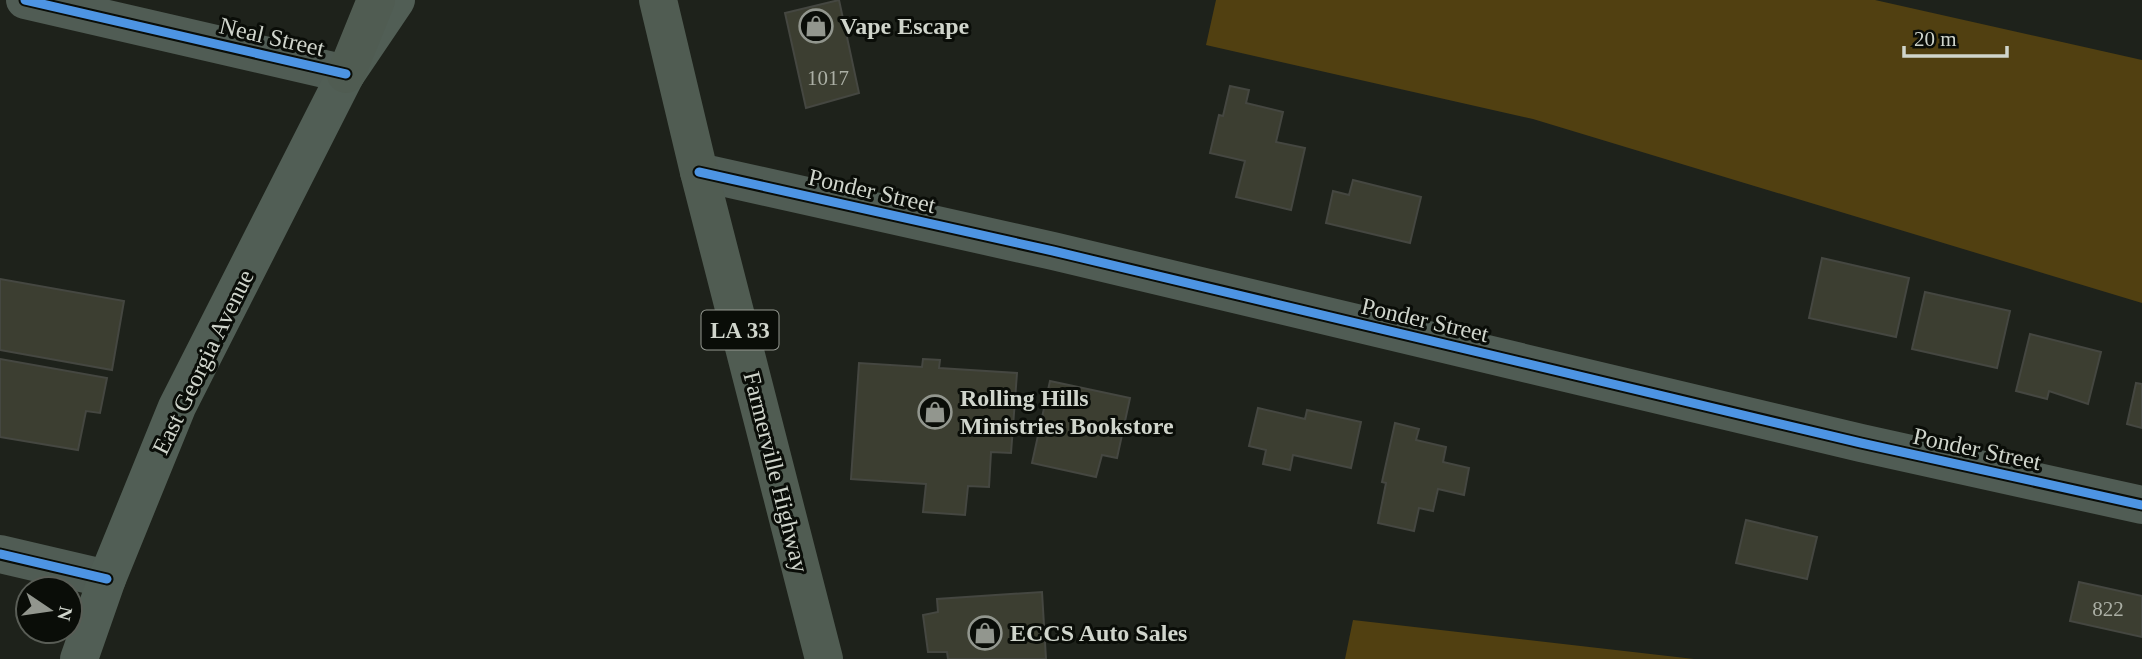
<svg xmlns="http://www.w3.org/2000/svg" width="2142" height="659" viewBox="0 0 2142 659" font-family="Georgia,serif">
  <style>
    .green { fill: #514011 }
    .building { fill: #3c3e31; stroke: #454741; stroke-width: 2 }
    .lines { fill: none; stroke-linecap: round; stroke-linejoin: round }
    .street { stroke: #505c54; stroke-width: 38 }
    .secondary { stroke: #515e55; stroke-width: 38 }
    .primary { stroke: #505c52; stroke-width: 38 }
    .cycleway-casing { stroke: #0a0d08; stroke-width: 13 }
    .cycleway { stroke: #4d94e3; stroke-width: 9 }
    .labels { text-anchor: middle; stroke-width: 6; stroke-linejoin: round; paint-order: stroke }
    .number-label { font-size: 21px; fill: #abafa5 }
    .shield { fill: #0a0d08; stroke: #959991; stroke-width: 2 }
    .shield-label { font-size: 23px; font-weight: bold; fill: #d0d5cc }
    .poi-label { font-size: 24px; font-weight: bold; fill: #d0d5cc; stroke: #0a0d08; text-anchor: start }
    .street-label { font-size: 24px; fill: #d0d5cc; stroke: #0a0d08 }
  </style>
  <rect width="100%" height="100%" fill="#1e221b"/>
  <g class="green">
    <polygon points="1216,0 1875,0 2142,60 2142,303 1533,119 1206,45"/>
    <polygon points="1353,620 1694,659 1345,659"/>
  </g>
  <g class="building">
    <polygon points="839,0 859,93 806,108 785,13"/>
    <polygon points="1230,86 1249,90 1246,103 1283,112 1276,142 1305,148 1291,210 1236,197 1245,161 1210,153 1219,115 1223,116"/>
    <polygon points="1353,180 1421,197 1410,243 1326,223 1333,191 1349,195"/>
    <polygon points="1822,258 1909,278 1896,337 1809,318"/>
    <polygon points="0,279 124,301 112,370 0,350"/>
    <polygon points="1925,292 2010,311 1997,368 1912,349"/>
    <polygon points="2030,334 2101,352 2088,404 2049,391 2047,399 2016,391"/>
    <polygon points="0,359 107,378 100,413 86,411 78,450 0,437"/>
    <polygon points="923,359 940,360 939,368 1017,373 1011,453 991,452 989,487 968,486 965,515 923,512 926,484 851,479 859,363 922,367"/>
    <polygon points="1050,381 1130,398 1117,458 1102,455 1096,477 1032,463"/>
    <polygon points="2136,383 2142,384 2142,428 2127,424"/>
    <polygon points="1258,408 1305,419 1307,410 1361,422 1351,468 1293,455 1290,470 1263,464 1266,450 1249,446"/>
    <polygon points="1395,423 1419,429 1416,440 1446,447 1443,462 1469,468 1464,495 1438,489 1433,511 1419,508 1414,531 1378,523 1386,483 1382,482"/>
    <polygon points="1746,520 1817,537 1807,579 1736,563"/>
    <polygon points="2079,582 2142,596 2142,637 2070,621"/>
    <polygon points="1042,592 1046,659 948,659 947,652 928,652 923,615 938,612 937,599"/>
  </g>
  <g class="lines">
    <g class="street">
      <polyline points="25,0 346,74"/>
      <polyline points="699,172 1053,251 1861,443 2142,505"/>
      <polyline points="0,554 107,579"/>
    </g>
    <polyline class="secondary" points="79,659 107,579 177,407 346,74 396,0"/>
    <g class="primary">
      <polyline points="658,0 699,172 824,659"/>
      <polyline points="346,74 376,0"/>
    </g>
    <defs>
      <g id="cycleway">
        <polyline points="25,0 346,74"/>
        <polyline points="699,172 1053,251 1861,443 2142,505"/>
        <polyline points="0,554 107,579"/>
      </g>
    </defs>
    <use href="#cycleway" class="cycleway-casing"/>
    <use href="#cycleway" class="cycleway"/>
  </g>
  <defs>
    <symbol id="shop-ring" viewBox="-11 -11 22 22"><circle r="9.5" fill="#0a0d08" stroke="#92968e" stroke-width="1.5"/><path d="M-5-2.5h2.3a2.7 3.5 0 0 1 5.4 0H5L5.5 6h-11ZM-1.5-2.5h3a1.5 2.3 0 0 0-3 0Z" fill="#92968e"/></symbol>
  </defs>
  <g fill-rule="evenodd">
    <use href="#shop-ring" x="797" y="7" width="38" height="38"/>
    <use href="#shop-ring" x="916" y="393" width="38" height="38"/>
    <use href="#shop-ring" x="966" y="614" width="38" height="38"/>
  </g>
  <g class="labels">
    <g class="number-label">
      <text x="828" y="85">1017</text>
      <text x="2108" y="616">822</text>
    </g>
    <rect class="shield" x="701.5" y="310.5" width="77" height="39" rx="5"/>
    <g class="shield-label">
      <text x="740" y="338">LA 33</text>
    </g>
    <g class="poi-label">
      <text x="840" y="34">Vape Escape</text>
      <text x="960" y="406">Rolling Hills<tspan x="960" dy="28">Ministries Bookstore</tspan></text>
      <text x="1010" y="641">ECCS Auto Sales</text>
    </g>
    <g class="street-label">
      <text transform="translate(272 37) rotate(13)" y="8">Neal Street</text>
      <text transform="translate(872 191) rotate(13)" y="8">Ponder Street</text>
      <text transform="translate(1425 320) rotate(13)" y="8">Ponder Street</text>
      <text transform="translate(203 362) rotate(-64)" y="8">East Georgia Avenue</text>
      <text transform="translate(1977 449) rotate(12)" y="8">Ponder Street</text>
      <text transform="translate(776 472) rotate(76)" y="8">Farmerville Highway</text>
    </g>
  </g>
  <g transform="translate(49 610) rotate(103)"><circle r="33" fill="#0a0d08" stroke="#595d56" stroke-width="2"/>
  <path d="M0-5L12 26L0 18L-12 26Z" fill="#92968e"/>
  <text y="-10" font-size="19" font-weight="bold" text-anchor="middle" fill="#d0d5cc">N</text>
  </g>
  <path d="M1904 46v10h103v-10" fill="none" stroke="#d0d5cc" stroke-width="3.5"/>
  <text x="1914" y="46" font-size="21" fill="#d0d5cc" stroke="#0a0d08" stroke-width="5" paint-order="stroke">20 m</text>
</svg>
